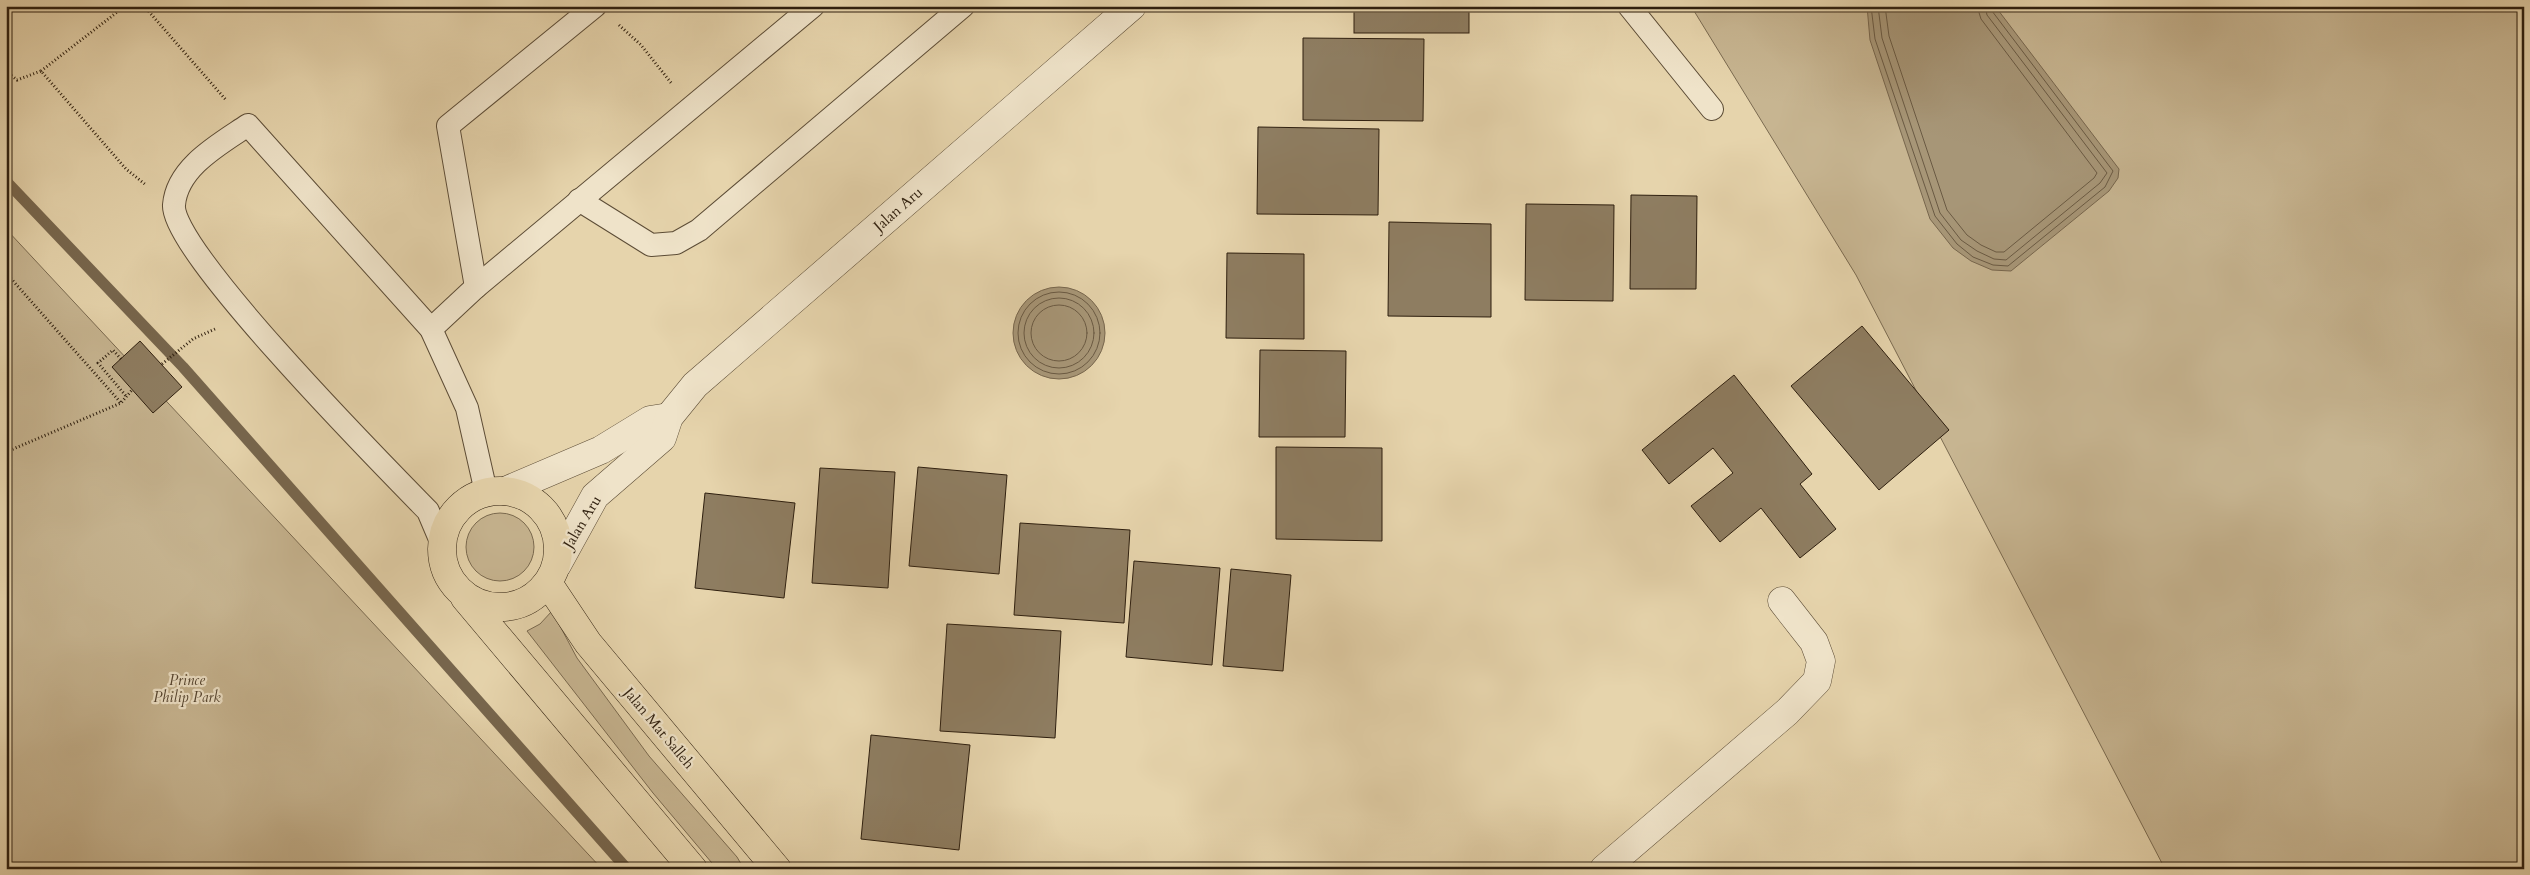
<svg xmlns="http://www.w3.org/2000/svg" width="2530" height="875" viewBox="0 0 2530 875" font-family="Cardo,serif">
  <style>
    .green { fill: #c7b591; stroke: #7a6a50 }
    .water { fill: #a79677; stroke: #77664d }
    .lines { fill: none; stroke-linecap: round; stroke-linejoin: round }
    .shore { stroke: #6a5a43; stroke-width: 1 }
    .stream { stroke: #77664d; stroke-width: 11 }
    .building { fill: #8e7d61; stroke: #2e1f0f }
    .service-casing { stroke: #5c4c36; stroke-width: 24 }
    .minor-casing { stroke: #5c4c36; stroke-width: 29 }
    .primary-casing { stroke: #2e1f0f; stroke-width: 29 }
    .path { stroke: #2e1f0f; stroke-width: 3; stroke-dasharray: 1 2.5; stroke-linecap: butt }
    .service { stroke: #efe3c9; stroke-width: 22 }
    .minor { stroke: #efe3c9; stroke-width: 28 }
    .primary { stroke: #e6d4ac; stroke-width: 28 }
    .labels { text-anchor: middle; stroke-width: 4.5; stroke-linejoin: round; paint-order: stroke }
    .street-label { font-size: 15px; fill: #2e1f0f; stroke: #efe3c9 }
    .park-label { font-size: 15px; font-style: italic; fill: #544430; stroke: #efe3c9 }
  </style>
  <rect width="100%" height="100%" fill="#e6d4ac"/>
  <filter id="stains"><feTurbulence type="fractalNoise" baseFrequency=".004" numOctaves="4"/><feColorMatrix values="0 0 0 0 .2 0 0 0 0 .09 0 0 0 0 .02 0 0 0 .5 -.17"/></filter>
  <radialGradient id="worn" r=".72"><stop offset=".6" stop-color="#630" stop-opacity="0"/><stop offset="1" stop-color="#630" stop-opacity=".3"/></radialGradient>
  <g class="green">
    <polygon points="1691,6 2524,6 2524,869 2165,869 1856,275"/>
    <polygon points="6,229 602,869 6,869"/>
    <circle cx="500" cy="547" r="34"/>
    <polygon points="552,611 577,658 649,756 737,857 744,869 717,869 653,793 527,631 540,624"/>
  </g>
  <g class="water">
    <polygon points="1867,6 1995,6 2119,169 2118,178 2109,191 2011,271 1992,270 1971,261 1953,248 1930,219 1870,40"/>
    <circle cx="1059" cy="333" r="46"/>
  </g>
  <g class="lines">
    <g class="shore">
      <polyline points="1871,6 1875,39 1935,216 1957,244 1973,257 1993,265 2008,266 2105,187 2113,171 1992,11 1991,6"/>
      <polyline points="1878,6 1882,38 1940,213 1961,240 1977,251 1994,259 2006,260 2100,183 2107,173 1987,15 1985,6"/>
      <polyline points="1885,6 1889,36 1947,210 1967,235 1981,245 1996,252 2004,252 2094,178 2097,173 1981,19 1977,6"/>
      <circle cx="1059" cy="333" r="41"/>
      <circle cx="1059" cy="333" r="35"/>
      <circle cx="1059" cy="333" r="28"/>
    </g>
    <polyline class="stream" points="6,181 183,367 627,869"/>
  </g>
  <g class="building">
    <rect x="1354" y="6" width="115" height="27"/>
    <polygon points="1303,38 1424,39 1423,121 1303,120"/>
    <polygon points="1258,127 1379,129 1378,215 1257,214"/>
    <polygon points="1631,195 1697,196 1696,289 1630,289"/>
    <polygon points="1526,204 1614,205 1613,301 1525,300"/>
    <polygon points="1389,222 1491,224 1491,317 1388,316"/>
    <polygon points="1227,253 1304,254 1304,339 1226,338"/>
    <polygon points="1862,326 1949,430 1879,490 1791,386"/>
    <polygon points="140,341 182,387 153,413 112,367"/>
    <polygon points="1260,350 1346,351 1345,437 1259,437"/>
    <polygon points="1734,375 1812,474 1800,484 1836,529 1800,558 1761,508 1720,542 1691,506 1733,473 1713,448 1669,484 1642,450"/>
    <polygon points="1276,447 1382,448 1382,541 1276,539"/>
    <polygon points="918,467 1007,475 999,574 909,566"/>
    <polygon points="820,468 895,472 888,588 812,583"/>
    <polygon points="705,493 795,503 784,598 695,588"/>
    <polygon points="1020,523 1130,530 1124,623 1014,615"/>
    <polygon points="1134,561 1220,568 1212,665 1126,657"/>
    <polygon points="1231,569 1291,575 1283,671 1223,666"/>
    <polygon points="947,624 1061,631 1055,738 940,731"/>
    <polygon points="871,735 970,745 959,850 861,839"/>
  </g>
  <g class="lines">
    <defs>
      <g id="service">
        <polyline points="1629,6 1712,109"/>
        <polyline points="579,200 651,245 676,243 699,230 963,6"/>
        <polyline points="476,287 448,126 595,6"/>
        <polyline points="431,329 476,287 813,6"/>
        <path d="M442,544l-14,-33c-41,-42 -258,-261 -254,-306 3,-38 46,-61 74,-80l183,204 36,79 19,84"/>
      </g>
      <g id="minor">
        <polyline points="505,491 601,450 650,420 669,417"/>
        <polyline points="557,565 595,496 662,438 669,417 695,385 1132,6"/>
        <polyline points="1604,869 1787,712 1817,681 1821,661 1814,642 1782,601"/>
      </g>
      <g id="primary">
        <circle cx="500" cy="549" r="58"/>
        <polyline points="548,583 588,643 777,869"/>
        <polyline points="465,598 693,869"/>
      </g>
    </defs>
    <use href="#service" class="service-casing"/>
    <use href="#minor" class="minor-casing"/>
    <use href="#primary" class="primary-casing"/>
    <g class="path">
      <polyline points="144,6 226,100"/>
      <polyline points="619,25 641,45 672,84"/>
      <polyline points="6,71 17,80 41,71 126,169 146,185"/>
      <polyline points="41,71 125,6"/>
      <polyline points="6,273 121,403"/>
      <polyline points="121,359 113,350 98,363 126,396"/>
      <polyline points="162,364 193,339 215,329"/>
      <polyline points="6,452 121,403 132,390"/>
    </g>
    <use href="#service" class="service"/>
    <use href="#minor" class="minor"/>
    <use href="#primary" class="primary"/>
  </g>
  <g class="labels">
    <g class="street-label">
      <text transform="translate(898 209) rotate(-41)" y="5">Jalan Aru</text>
      <text transform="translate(582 522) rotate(-59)" y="5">Jalan Aru</text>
      <text transform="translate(659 728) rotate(50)" y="5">Jalan Mat Salleh</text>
    </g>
    <g class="park-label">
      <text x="187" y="685">Prince<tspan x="187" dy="17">Philip Park</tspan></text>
    </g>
  </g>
  <rect width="2530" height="875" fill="none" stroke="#e6d4ac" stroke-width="25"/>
  <rect x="8" y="8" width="2515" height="860" fill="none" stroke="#2e1f0f" stroke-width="2.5"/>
  <rect x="12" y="12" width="2505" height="850" fill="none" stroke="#2e1f0f"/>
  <rect width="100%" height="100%" filter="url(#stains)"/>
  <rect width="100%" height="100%" fill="url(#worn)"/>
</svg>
